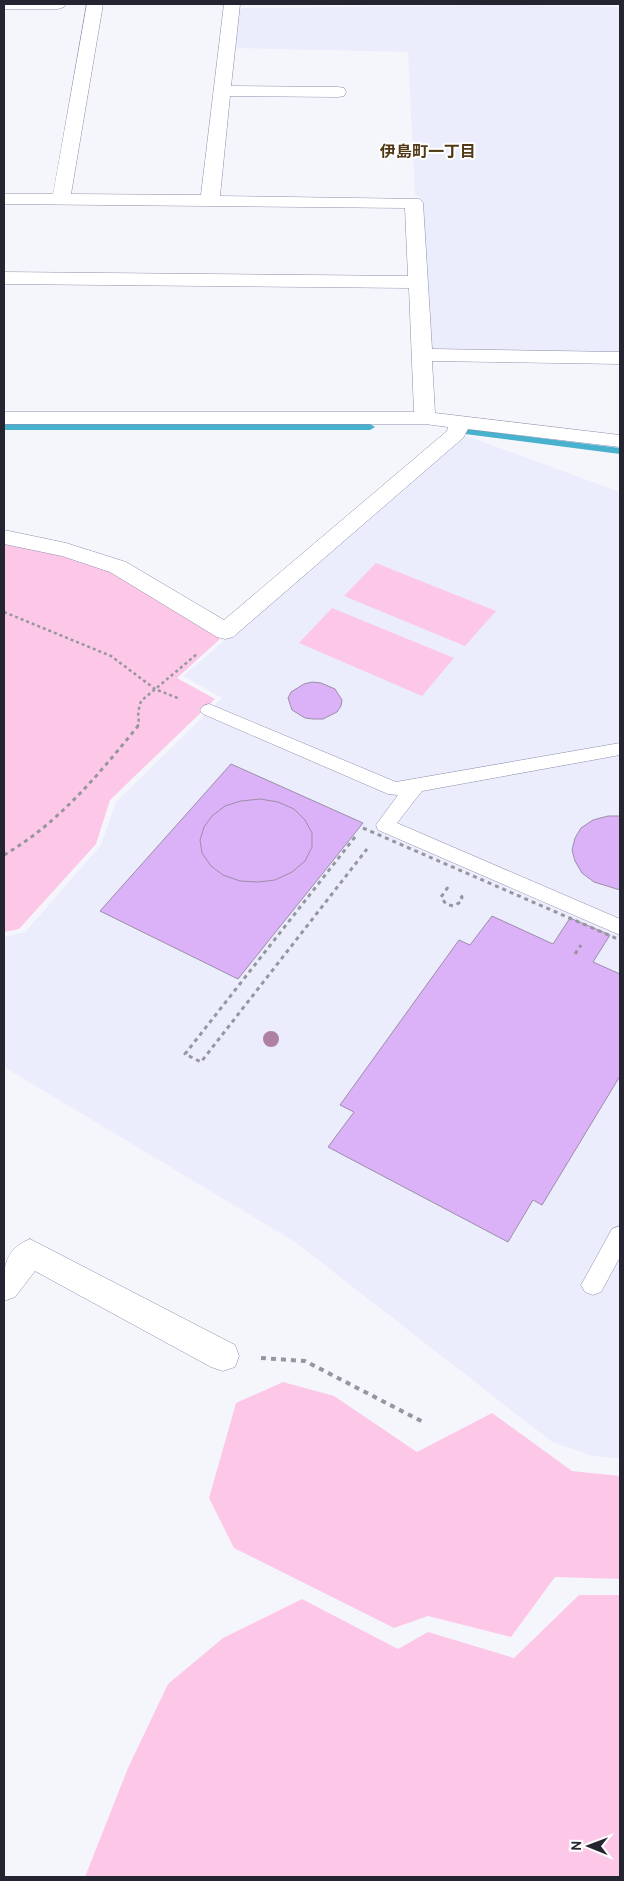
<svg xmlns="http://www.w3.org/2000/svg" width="624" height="1881" viewBox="0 0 624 1881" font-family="Cabin,'Noto Sans JP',sans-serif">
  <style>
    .built { fill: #ebedfc }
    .green { fill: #fdc8e8 }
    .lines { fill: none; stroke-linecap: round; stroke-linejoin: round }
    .stream { fill: #48b1ce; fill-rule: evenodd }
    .building { fill: #dbb2f7; stroke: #9d8da8 }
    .lane-casing { stroke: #8d90ac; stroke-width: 1 }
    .street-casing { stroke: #8d90ac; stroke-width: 1 }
    .path-far2 { stroke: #95969e; stroke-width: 2.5; stroke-dasharray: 3 3; stroke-linecap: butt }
    .path-far1 { stroke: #95969e; stroke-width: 3; stroke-dasharray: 4 4; stroke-linecap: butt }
    .path { stroke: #95969e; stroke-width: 4; stroke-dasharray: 5 5; stroke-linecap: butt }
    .lane { fill: #fff; fill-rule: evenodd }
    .street { fill: #fff; fill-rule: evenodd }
    .path-bridge { stroke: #95969e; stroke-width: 3; stroke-dasharray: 4 4; stroke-linecap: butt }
    .tree { fill: #ae81a3 }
    .labels { text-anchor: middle; stroke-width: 4; stroke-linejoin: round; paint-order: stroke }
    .far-neighbourhood-label { font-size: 16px; font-weight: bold; fill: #513916; stroke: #fff }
  </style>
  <rect width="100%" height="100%" fill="#f5f6fc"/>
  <g class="built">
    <polygon points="507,5 620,7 620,354 432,351 422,198 415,195 408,52 238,48 233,46 235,12 243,8"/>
    <polygon points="464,435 620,492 620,1459 593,1456 552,1442 295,1242 4,1067 4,937 25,932 101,845 116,802 222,698 183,676"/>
  </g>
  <g class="green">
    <polygon points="4,542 65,556 113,572 220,639 177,678 215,699 110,800 96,844 19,929 4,932"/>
    <polygon points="376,563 496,611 465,646 344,596"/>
    <polygon points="332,608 454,658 422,696 299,643"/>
    <polygon points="283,1382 334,1396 417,1452 492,1413 572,1471 620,1476 620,1579 555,1577 511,1637 428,1616 394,1628 234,1548 209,1498 236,1403"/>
    <polygon points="579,1595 620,1595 620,1877 85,1877 128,1768 168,1684 223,1638 302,1599 398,1649 428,1632 514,1658"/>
  </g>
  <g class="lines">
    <g class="stream">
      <polygon points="4,424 370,424 375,427 370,430 4,430"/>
      <polygon points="469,429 620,448 620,454 465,434 464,432 465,430"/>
    </g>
  </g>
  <g class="building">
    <polygon points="312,682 321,683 335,689 342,700 341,706 337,712 323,719 313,719 305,718 292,710 288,698 291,692 304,684"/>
    <polygon points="231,764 363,823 238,979 100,911"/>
    <polygon points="260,799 278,802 294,809 305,820 312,833 312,847 305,861 292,872 275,880 258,882 240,881 223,875 211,866 202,853 200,840 204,827 212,816 225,806 241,801"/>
    <polygon points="608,816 620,816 620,890 594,882 582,873 575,861 572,850 575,838 581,828 593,820"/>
    <polygon points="492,916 553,944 570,918 610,935 593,962 620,974 620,1076 542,1205 533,1200 508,1242 328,1147 354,1112 340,1105 459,940 470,945"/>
  </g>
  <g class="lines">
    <defs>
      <g id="lane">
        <polygon points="209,704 396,782 620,743 620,755 422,791 397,823 620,919 620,935 378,830 376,825 398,795 388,794 203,714 200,710 203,706"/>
        <polygon points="620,1226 620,1257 601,1292 593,1295 585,1292 581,1285 585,1278 612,1229"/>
      </g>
      <g id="street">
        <polygon points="4,4 66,4 64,7 58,9 4,9"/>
        <polygon points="87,4 103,4 71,194 201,195 224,4 240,4 231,86 338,87 344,88 346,92 344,96 338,97 230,96 220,196 420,199 423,203 432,349 620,352 620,364 432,361 435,413 620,435 620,447 468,429 463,438 233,637 225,639 217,637 110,572 62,556 4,544 4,530 66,543 126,562 224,620 447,431 448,427 425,424 4,424 4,412 414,412 409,288 4,284 4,272 408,276 405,208 4,204 4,194 53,194"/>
        <path d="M30,1239l205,106 4,11 -4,11 -12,4 -12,-4 -176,-96 -20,26 -11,4c0,-27 -4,-50 26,-62z"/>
      </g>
    </defs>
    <use href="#lane" class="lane-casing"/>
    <use href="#street" class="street-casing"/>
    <g class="path-far2">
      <polyline points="4,612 111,656 155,689 180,699"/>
      <polyline points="137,727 139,724 138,712 141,701 197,654"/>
    </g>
    <g class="path-far1">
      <polyline points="355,837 185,1054 201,1062 367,849"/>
      <path d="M4,855c55,-32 94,-80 134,-129"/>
      <polyline points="448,887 441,897 446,904 453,906 461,902 462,897 459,893"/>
      <polyline points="575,954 581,945"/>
    </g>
    <polyline class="path" points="261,1358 305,1361 425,1423"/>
    <use href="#lane" class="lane"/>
    <use href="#street" class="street"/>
    <polyline class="path-bridge" points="363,828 620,940"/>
  </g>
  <circle class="tree" cx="271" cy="1039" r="8"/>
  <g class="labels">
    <g class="far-neighbourhood-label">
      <text x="428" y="157">伊島町一丁目</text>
    </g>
  </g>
  <rect width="624" height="1881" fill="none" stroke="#242530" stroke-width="10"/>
  <g transform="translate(589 1846) rotate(271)" stroke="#ffffff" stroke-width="4" paint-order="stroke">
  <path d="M0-4L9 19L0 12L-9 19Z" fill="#242530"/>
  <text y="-8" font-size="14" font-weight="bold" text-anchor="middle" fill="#242530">N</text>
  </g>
</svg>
